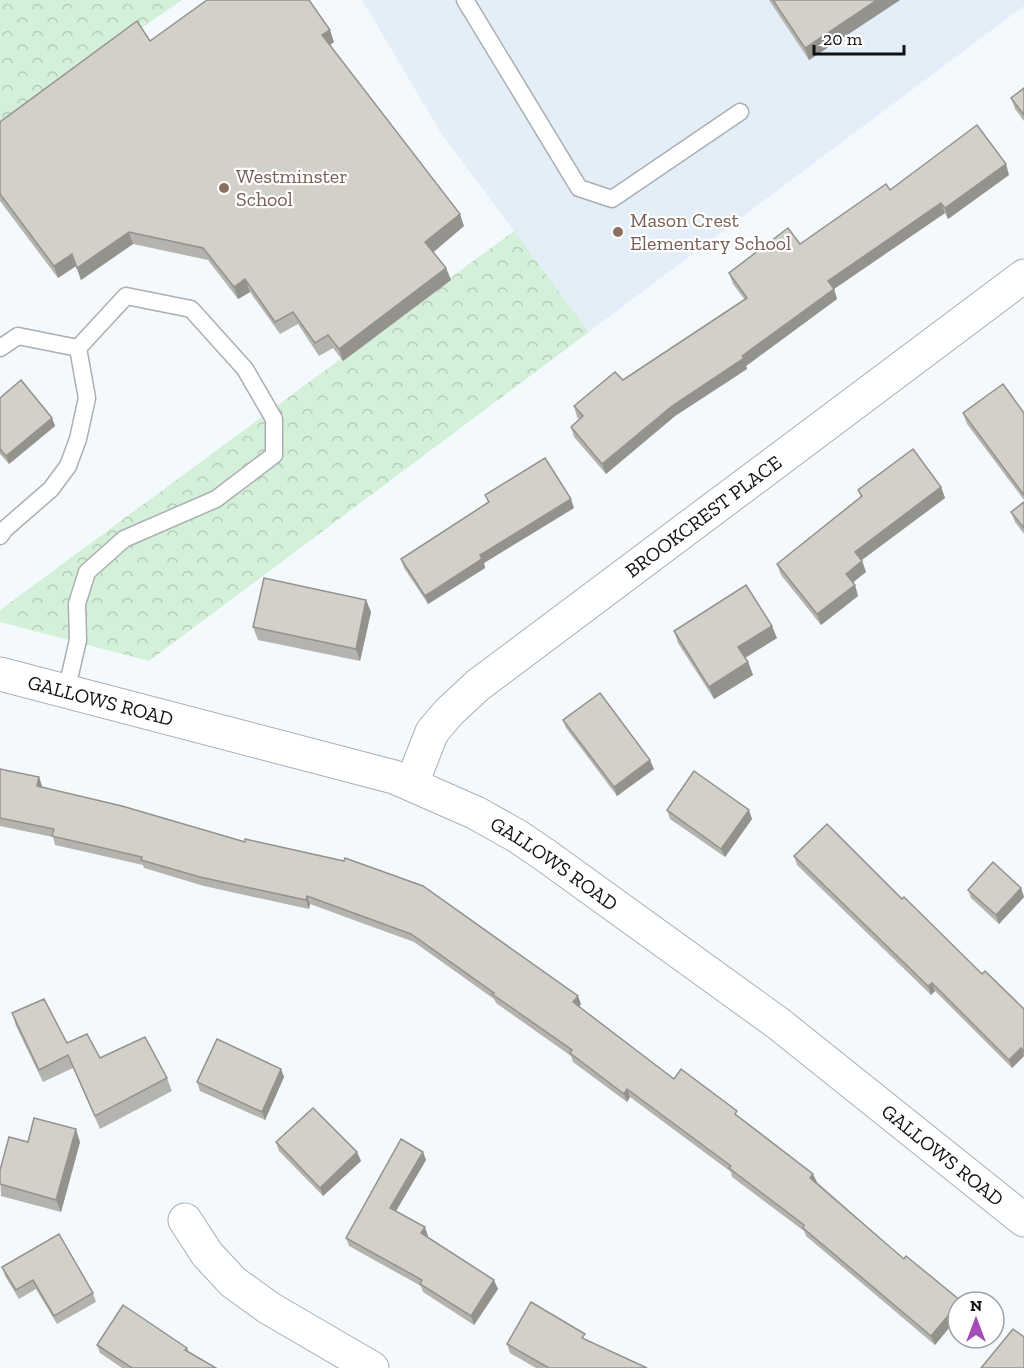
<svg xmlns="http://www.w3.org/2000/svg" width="1024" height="1368" viewBox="0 0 1024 1368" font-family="'Zilla Slab',serif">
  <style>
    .built { fill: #e4eef8 }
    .forest { fill: url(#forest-crowns) }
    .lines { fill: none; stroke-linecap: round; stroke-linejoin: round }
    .service-casing { stroke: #aaafb3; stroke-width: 19 }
    .minor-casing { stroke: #aaafb3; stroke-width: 35 }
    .secondary-casing { stroke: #aaafb3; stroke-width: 35 }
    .service { stroke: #fff; stroke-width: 16 }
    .minor { stroke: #fff; stroke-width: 33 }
    .secondary { stroke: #fff; stroke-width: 33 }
    .wall { fill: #b5b3ae }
    .shaded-wall { fill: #94928d }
    .building { fill: #d3d0ca; stroke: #94928d; stroke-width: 1.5 }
    .education-dot { fill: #8d6e63; stroke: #fff; stroke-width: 2 }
    .labels { text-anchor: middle; stroke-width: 4.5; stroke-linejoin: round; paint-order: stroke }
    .education-label { font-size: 20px; fill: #785e54; stroke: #fff; text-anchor: start }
    .street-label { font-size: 20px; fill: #101113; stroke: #fff }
  </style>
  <defs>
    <pattern id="forest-crowns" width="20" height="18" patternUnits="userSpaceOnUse" patternTransform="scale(1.5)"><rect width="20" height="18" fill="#d4f0d9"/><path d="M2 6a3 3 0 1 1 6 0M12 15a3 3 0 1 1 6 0" fill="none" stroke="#b5cdb9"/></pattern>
  </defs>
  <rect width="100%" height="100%" fill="#f4f9fe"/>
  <polygon class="built" points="362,0 1024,0 1024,6 589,332 441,133"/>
  <g class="forest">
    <polygon points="0,0 182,0 0,126"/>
    <polygon points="514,231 589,332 149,661 0,622 0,610"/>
  </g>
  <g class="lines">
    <defs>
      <g id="service">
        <polyline points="465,0 579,188 612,199 740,112"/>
        <polyline points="0,348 18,336 78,348"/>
        <polyline points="0,536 5,529 51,489 68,466 78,439 87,398 78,348 126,296 191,309 245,369 274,419 274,455 216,499 124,539 87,572 77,604 78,640 66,692"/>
      </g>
      <g id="minor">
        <path id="s1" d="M412,783l20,-51 17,-20 29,-27 546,-409"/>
        <polyline points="185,1220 207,1254 233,1282 269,1308 372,1368"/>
      </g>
      <g id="secondary">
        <path id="s2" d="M0,674l394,103 82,36 41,23 28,19 234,169 245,196"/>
      </g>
    </defs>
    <use href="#service" class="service-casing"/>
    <use href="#minor" class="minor-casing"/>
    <use href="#secondary" class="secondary-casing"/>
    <use href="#service" class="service"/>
    <use href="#minor" class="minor"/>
    <use href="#secondary" class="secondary"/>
  </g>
  <g class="wall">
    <polygon points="769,0 900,0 809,60"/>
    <polygon points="150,41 334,42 330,45 464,226 433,252 446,268 451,280 343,361 333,348 319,356 298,324 280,334 250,292 238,299 208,260 133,244 81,280 76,266 58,278 0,201 0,122"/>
    <polygon points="1024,88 1024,121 1015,109 1011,98"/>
    <polygon points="1009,175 948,219 945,213 834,289 837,299 746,366 747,369 675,416 606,474 574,437 571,427 579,419 577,417 574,406 623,380 745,300 733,284 729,273 800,244 890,190"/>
    <polygon points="0,398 52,418 55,426 9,464 0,454"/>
    <polygon points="963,413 1024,413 1024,500 967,424"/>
    <polygon points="941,487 945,498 862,560 866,572 852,582 855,585 858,596 821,625 781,575 777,564 861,497 858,490"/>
    <polygon points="485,495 574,508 484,563 485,568 428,604 404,568 401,559 488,502"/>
    <polygon points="1024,502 1024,534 1015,522 1011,512"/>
    <polygon points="366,600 371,612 360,661 258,640 253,627"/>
    <polygon points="674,631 777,638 745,658 748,662 753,675 714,699 678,643"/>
    <polygon points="563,720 654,769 617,796 566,728"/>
    <polygon points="0,769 39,777 42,787 122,806 581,1004 579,1007 674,1079 740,1118 817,1182 904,1259 961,1301 958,1302 958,1317 935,1345 806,1236 804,1231 732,1177 731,1172 630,1097 627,1102 573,1062 571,1056 496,1003 494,999 414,942 310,904 309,909 204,886 144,868 143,865 55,845 53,837 0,826"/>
    <polygon points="667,810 752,819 725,857 670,819"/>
    <polygon points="794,856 902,899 982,974 1024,1009 1024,1056 1012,1068 935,991 931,995 797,865"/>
    <polygon points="1021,888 1024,897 999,924 971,898 968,890"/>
    <polygon points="12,1013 67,1043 100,1058 167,1078 172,1091 100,1129 73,1068 43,1082 16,1026"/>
    <polygon points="281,1069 284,1077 265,1120 200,1091 197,1082"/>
    <polygon points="28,1142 80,1142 61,1212 1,1196 0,1170"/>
    <polygon points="276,1142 357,1152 361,1161 323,1196 279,1151"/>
    <polygon points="423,1152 426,1160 396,1211 428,1236 427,1237 498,1289 474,1325 423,1292 421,1286 349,1246 346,1238"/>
    <polygon points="2,1267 93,1293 96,1302 57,1324 36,1289 19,1299 5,1276"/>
    <polygon points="587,1340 647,1368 536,1368 510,1353 507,1344"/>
    <polygon points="97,1345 187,1348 189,1352 216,1368 122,1368 100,1353"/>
  </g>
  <g class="shaded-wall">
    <polygon points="877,0 900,0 809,60 805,48"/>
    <polygon points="330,30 334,42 327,47 322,35"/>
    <polygon points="1006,164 1009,175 948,219 945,208"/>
    <polygon points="941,203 945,213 834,289 837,299 746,366 747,369 675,416 606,474 602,464 672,406 742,356 828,281"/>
    <polygon points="460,214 464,226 430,255 425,242"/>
    <polygon points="129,232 133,244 81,280 77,268"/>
    <polygon points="72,254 76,266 58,278 54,266"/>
    <polygon points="446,268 451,280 343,361 339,349"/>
    <polygon points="245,279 250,292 238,299 234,287"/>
    <polygon points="52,418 55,426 9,464 6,456"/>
    <polygon points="941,487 945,498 859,562 855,552"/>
    <polygon points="571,499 574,508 484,563 485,568 428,604 425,596 480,555"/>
    <polygon points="862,561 866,572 850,585 846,574"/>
    <polygon points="855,585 858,596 821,625 817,614"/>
    <polygon points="366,600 371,612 360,661 356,649"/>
    <polygon points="772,626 777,638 743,659 738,647"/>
    <polygon points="748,662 753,675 714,699 709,687"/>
    <polygon points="650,760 654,769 617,796 614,787"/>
    <polygon points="39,777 42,786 40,795 37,786"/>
    <polygon points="749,810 752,819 725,857 721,849"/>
    <polygon points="1021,888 1024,897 999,924 996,915"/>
    <polygon points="307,896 310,904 309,909 306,900"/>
    <polygon points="932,983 935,991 931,995 928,986"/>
    <polygon points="578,996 581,1004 576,1011 573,1002"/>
    <polygon points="1021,1048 1024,1056 1012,1068 1009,1060"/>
    <polygon points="281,1069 284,1077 265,1120 262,1112"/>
    <polygon points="627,1089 630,1097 627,1102 624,1094"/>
    <polygon points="76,1129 80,1142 61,1212 56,1200"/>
    <polygon points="357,1152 361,1161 323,1196 320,1188"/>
    <polygon points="423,1152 426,1160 393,1216 390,1208"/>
    <polygon points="813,1174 817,1182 814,1186 810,1178"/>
    <polygon points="425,1227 428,1236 424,1242 421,1233"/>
    <polygon points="494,1280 498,1289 474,1325 471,1316"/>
    <polygon points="958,1304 958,1317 935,1345 931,1336"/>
  </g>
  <g class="building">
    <polygon points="207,0 309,0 330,30 322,35 460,214 425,242 446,268 339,349 328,335 315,343 293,312 275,322 245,279 234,287 203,248 129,232 77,268 72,254 54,266 0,194 0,122 137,21 150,41"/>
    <polygon points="773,0 877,0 805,48"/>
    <polygon points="1024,88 1024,115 1011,98"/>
    <polygon points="977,125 1006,164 945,208 941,203 828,281 834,289 742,356 744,358 672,406 602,464 571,427 583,416 574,406 615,372 623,380 747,298 729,273 788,228 800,244 886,184 890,190"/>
    <polygon points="21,380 52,418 6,456 0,449 0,398"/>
    <polygon points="1003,384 1024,413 1024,495 963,413"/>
    <polygon points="913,449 941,487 855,552 862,561 846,574 855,585 817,614 777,564 862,496 858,490"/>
    <polygon points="545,458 571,499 480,555 482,559 425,596 401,559 489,502 485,495"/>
    <polygon points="1024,502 1024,528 1011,512"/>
    <polygon points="264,578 366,600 356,649 253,627"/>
    <polygon points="746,585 772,626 738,647 748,662 709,687 674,631"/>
    <polygon points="600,693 650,760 614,787 563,720"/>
    <polygon points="0,769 39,777 37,786 122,806 245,842 245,839 344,861 345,858 423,886 578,996 573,1002 674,1079 681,1069 737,1111 735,1114 813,1174 810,1178 904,1259 906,1256 961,1301 958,1302 958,1304 931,1336 803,1228 804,1225 729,1168 731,1166 627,1089 624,1094 570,1053 572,1050 492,994 494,993 411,934 307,896 306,900 200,877 141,860 142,857 52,836 54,829 0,818"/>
    <polygon points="694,771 749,810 721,849 667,810"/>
    <polygon points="827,824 902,899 904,897 982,974 985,971 1024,1009 1024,1052 1021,1048 1009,1060 932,983 928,986 794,856"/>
    <polygon points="993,862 1021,888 996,915 968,890"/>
    <polygon points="44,999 67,1043 87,1034 100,1058 145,1037 167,1078 95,1116 68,1055 39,1070 12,1013"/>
    <polygon points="217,1039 281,1069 262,1112 197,1082"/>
    <polygon points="313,1108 357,1152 320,1188 276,1142"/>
    <polygon points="34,1118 76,1129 56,1200 0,1184 0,1170 9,1137 28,1142"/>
    <polygon points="401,1139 423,1152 390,1208 425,1227 421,1233 494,1280 471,1316 420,1284 422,1280 346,1238"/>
    <polygon points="59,1234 93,1293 54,1316 33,1280 16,1290 2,1267"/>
    <polygon points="531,1302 585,1334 582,1338 647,1368 549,1368 507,1344"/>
    <polygon points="123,1305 187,1348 185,1350 216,1368 132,1368 97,1345"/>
    <polygon points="1013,1329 1024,1337 1024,1368 981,1368"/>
  </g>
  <g class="education-dot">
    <circle cx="224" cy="188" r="6"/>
    <circle cx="618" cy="232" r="6"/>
  </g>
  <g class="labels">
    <g class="education-label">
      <text x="236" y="183">Westminster<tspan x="236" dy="23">School</tspan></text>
      <text x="630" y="227">Mason Crest<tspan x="630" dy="23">Elementary School</tspan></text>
    </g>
    <g class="street-label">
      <text dy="7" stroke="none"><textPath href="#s1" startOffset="402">BROOKCREST PLACE</textPath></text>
      <text dy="7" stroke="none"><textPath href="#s2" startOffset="104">GALLOWS ROAD</textPath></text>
      <text dy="7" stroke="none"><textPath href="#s2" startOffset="590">GALLOWS ROAD</textPath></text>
      <text dy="7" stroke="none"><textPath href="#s2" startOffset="1076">GALLOWS ROAD</textPath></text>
    </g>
  </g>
  <g transform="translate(976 1320)"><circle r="28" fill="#ffffff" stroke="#9fa0a1" stroke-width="1.5"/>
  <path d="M0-4.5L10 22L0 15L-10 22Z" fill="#a44dba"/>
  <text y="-9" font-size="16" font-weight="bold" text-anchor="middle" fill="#101113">N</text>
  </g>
  <path d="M814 45v9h90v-9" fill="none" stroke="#101113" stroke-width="3"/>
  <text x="823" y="45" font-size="18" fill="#101113" stroke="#ffffff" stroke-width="4.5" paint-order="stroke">20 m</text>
</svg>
